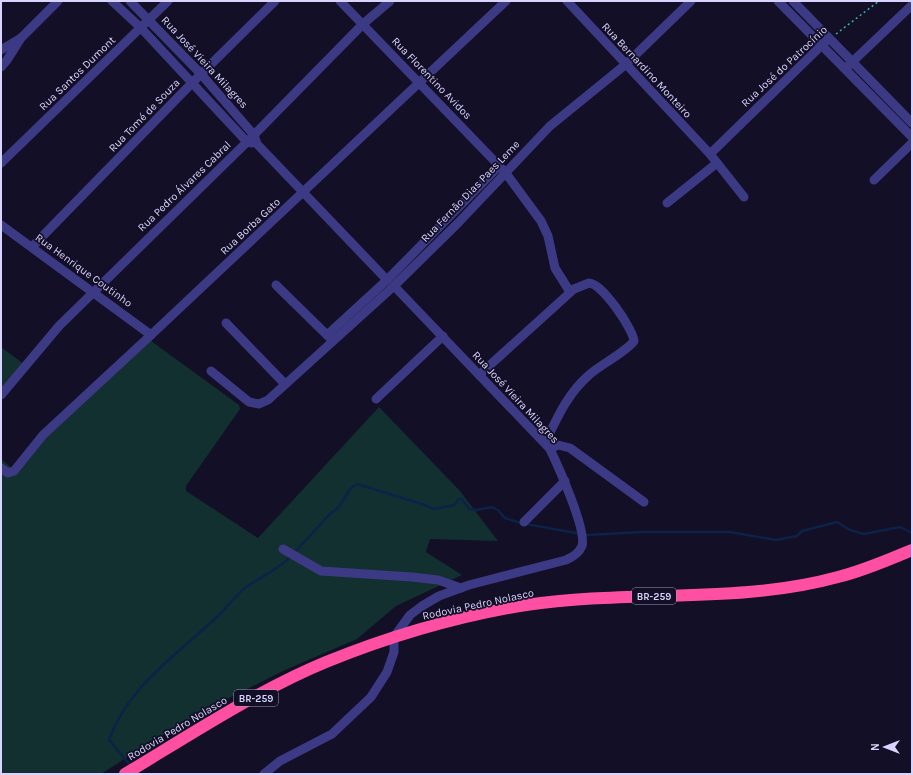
<svg xmlns="http://www.w3.org/2000/svg" width="913" height="775" viewBox="0 0 913 775" font-family="Karla,sans-serif">
  <style>
    .green { fill: #12302f }
    .lines { fill: none; stroke-linecap: round; stroke-linejoin: round }
    .stream { stroke: #0c2248; stroke-width: 2.5 }
    .path { stroke: #2fb8b0; stroke-width: 1.5; stroke-dasharray: 2 3; stroke-linecap: butt }
    .street { stroke: #3d3a85; stroke-width: 9 }
    .highway { stroke: #ff4fa3; stroke-width: 12 }
    .labels { text-anchor: middle; stroke-width: 3.5; stroke-linejoin: round; paint-order: stroke }
    .shield { fill: #130f26; stroke: #9e99be; stroke-width: 1 }
    .shield-label { font-size: 10px; font-weight: bold; fill: #d9d4ff }
    .street-label { font-size: 11px; fill: #d9d4ff; stroke: #130f26 }
  </style>
  <rect width="100%" height="100%" fill="#130f26"/>
  <g class="green">
    <polygon points="147,338 239,405 240,409 186,486 186,491 258,538 379,407 460,491 498,541 430,539 426,552 462,575 396,606 357,639 285,670 217,704 151,742 101,774 1,774 1,459 13,469"/>
    <polygon points="1,347 25,365 1,397"/>
  </g>
  <g class="lines">
    <g class="stream">
      <polyline points="526,524 587,535 643,532 730,532 776,540 797,536 802,531 837,522 850,530 864,534 900,527 912,533"/>
      <polyline points="295,552 330,514 338,508 351,488 357,484 422,504 434,509 454,505 459,499 462,499 469,509 477,510 492,507 498,510 505,518 521,523"/>
      <path d="M131,766l-22,-26c19,-55 72,-88 112,-127 9,-9 17,-21 28,-28 15,-10 30,-16 42,-29"/>
    </g>
    <polyline class="path" points="836,34 879,1"/>
    <g class="street">
      <polyline points="112,1 141,28 247,142 252,143"/>
      <polyline points="130,1 201,74 254,135 257,144 387,280"/>
      <polyline points="340,1 505,172 541,221 548,236 555,268 570,292"/>
      <polyline points="567,1 710,154 744,197"/>
      <polyline points="778,1 912,137"/>
      <polyline points="793,1 912,123"/>
      <polyline points="1,50 21,38"/>
      <polyline points="848,66 912,5"/>
      <polyline points="1,67 7,60 21,38 58,1"/>
      <polyline points="710,154 826,41"/>
      <polyline points="1,163 168,1"/>
      <polyline points="874,180 912,143"/>
      <polyline points="667,203 717,163"/>
      <polyline points="1,225 151,335"/>
      <polyline points="32,247 192,83 275,1"/>
      <polyline points="276,285 330,338"/>
      <polyline points="226,323 285,384"/>
      <polyline points="327,335 387,280 499,166"/>
      <polyline points="211,371 249,402 259,404 268,400 394,286 458,223 550,126 625,65 691,1"/>
      <path d="M479,375l95,-86 15,-6c13,0 44,46 45,58 -8,11 -34,24 -45,34 -21,18 -32,43 -44,68"/>
      <polyline points="1,395 59,326 247,142 363,24 390,1"/>
      <polyline points="376,399 443,336"/>
      <polyline points="550,449 558,445 570,448 644,502"/>
      <polyline points="1,468 8,473 14,471 43,435 151,335 506,1"/>
      <polyline points="524,522 565,481"/>
      <polyline points="283,549 321,571 412,577 438,580 461,588"/>
      <path d="M264,774l16,-13 52,-27 39,-37 16,-25 7,-20v-15l16,-22 12,-9 17,-10 30,-11 97,-25c7,-3 13,-7 16,-14 5,-16 -24,-80 -32,-97l-156,-163"/>
    </g>
    <path class="highway" d="M125,774c63,-38 133,-84 201,-112 64,-26 132,-46 200,-57 103,-16 210,0 312,-28 25,-6 50,-17 74,-27"/>
  </g>
  <g class="labels">
    <g class="shield">
      <rect x="632" y="588" width="44" height="16" rx="3"/>
      <rect x="234" y="690" width="44" height="16" rx="3"/>
    </g>
    <g class="shield-label">
      <text x="654" y="600">BR-259</text>
      <text x="256" y="702">BR-259</text>
    </g>
    <g class="street-label">
      <text transform="translate(205 62) rotate(47)" y="4">Rua José Vieira Milagres</text>
      <text transform="translate(784 66) rotate(-43)" y="4">Rua José do Patrocínio</text>
      <text transform="translate(647 70) rotate(47)" y="4">Rua Bernardino Monteiro</text>
      <text transform="translate(77 73) rotate(-44)" y="4">Rua Santos Dumont</text>
      <text transform="translate(432 78) rotate(46)" y="4">Rua Florentino Avidos</text>
      <text transform="translate(144 115) rotate(-46)" y="4">Rua Tomé de Souza</text>
      <text transform="translate(184 186) rotate(-44)" y="4">Rua Pedro Álvares Cabral</text>
      <text transform="translate(470 191) rotate(-46)" y="4">Rua Fernão Dias Paes Leme</text>
      <text transform="translate(250 226) rotate(-43)" y="4">Rua Borba Gato</text>
      <text transform="translate(84 270) rotate(36)" y="4">Rua Henrique Coutinho</text>
      <text transform="translate(516 397) rotate(47)" y="4">Rua José Vieira Milagres</text>
      <text transform="translate(478 604) rotate(-12)" y="4">Rodovia Pedro Nolasco</text>
      <text transform="translate(177 728) rotate(-31)" y="4">Rodovia Pedro Nolasco</text>
    </g>
  </g>
  <rect width="913" height="775" fill="none" stroke="#d9d4ff" stroke-width="4"/>
  <g transform="translate(885 747) rotate(270)" stroke="#130f26" stroke-width="3" paint-order="stroke">
  <path d="M0-3L7 15L0 10L-7 15Z" fill="#d9d4ff"/>
  <text y="-6" font-size="11" font-weight="bold" text-anchor="middle" fill="#d9d4ff">N</text>
  </g>
</svg>
